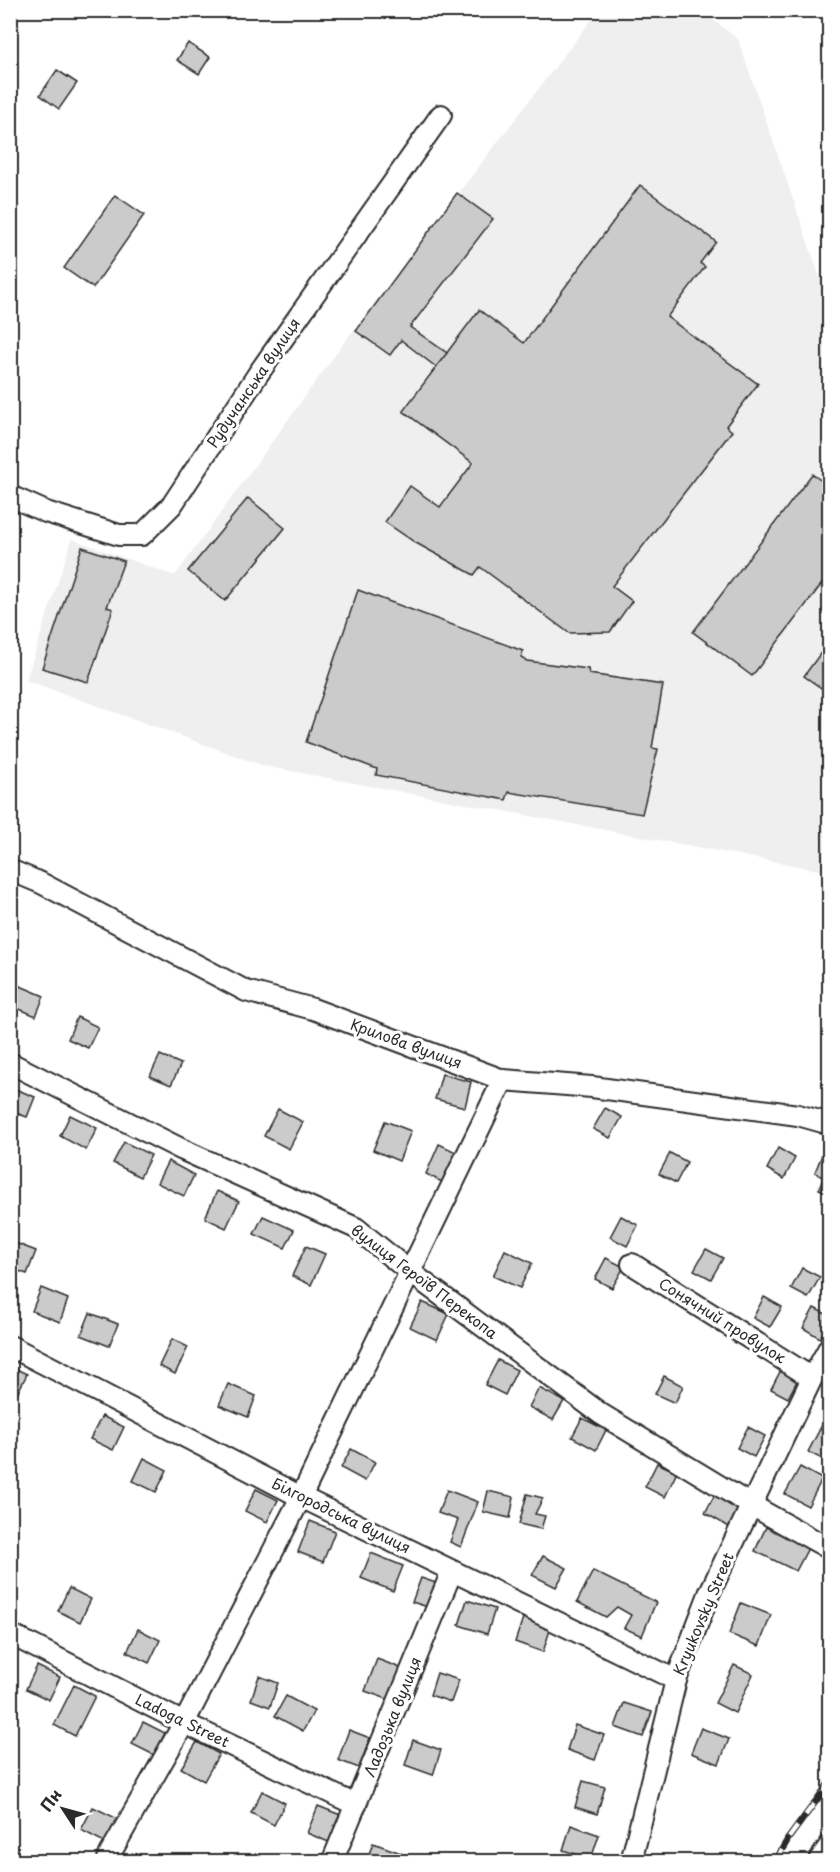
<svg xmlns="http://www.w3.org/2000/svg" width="840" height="1872" viewBox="0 0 840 1872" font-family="'Playpen Sans',sans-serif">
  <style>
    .built { fill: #efefef }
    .building { fill: #cbcbcb; stroke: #2b2b2b; stroke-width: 1.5 }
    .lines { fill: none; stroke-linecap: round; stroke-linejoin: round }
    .minor-casing { stroke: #2b2b2b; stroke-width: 24 }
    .minor { stroke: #fff; stroke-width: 20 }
    .rail-casing { stroke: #2b2b2b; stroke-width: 7 }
    .rail { stroke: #fff; stroke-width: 4.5; stroke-dasharray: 14; stroke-linecap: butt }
    .labels { text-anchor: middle; stroke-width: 6; stroke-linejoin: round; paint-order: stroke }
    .street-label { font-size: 15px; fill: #2b2b2b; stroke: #fff }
  </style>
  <rect width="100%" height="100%" fill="#fff"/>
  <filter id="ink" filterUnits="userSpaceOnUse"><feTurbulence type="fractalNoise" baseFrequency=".0167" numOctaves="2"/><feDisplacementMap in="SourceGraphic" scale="12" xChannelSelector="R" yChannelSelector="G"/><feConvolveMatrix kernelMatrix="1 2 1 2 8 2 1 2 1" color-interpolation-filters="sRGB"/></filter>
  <g filter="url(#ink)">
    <polygon class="built" points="598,11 701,11 738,39 829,304 829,872 264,766 26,680 72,539 175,576 340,348"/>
    <g class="building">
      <polygon points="188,43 210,57 199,74 177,60"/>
      <polygon points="57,70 77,83 59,109 40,95"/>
      <polygon points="640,185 716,242 700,263 705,267 667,317 758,384 726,426 732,431 612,586 632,601 610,632 569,633 480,567 474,575 416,543 385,522 410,486 440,507 473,463 403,411 479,310 524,343"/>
      <polygon points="457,193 493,219 410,327 447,353 436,367 401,340 390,355 356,331"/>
      <polygon points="115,195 144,215 93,288 64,268"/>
      <polygon points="812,474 830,487 830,573 752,676 693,632"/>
      <polygon points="248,498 285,528 225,601 188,571"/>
      <polygon points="82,547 124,561 107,607 113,609 88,682 42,668"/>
      <polygon points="358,590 523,651 521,657 527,661 588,669 589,674 663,685 652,748 658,749 642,814 509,792 506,800 376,775 377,769 306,742"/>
      <polygon points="830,640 830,694 804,676"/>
      <polygon points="18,985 44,996 36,1016 10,1005"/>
      <polygon points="77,1017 98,1027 88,1048 68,1039"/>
      <polygon points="160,1055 181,1064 171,1085 150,1076"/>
      <polygon points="442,1074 471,1082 465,1107 435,1099"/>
      <polygon points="13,1088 35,1097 27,1117 10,1111 10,1095"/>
      <polygon points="605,1108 622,1117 610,1138 593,1129"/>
      <polygon points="278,1109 303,1122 289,1149 264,1136"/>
      <polygon points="70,1115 97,1128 86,1150 60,1136"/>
      <polygon points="385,1121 411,1131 399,1161 373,1150"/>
      <polygon points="124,1142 151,1155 140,1177 113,1163"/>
      <polygon points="439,1144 458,1153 444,1183 426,1174"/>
      <polygon points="778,1148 795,1158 784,1179 767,1169"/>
      <polygon points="824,1150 830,1152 830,1193 819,1189 823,1178 815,1172"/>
      <polygon points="670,1153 687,1162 676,1183 659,1174"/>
      <polygon points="168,1161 194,1175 184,1196 157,1183"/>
      <polygon points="217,1191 239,1201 226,1228 205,1218"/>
      <polygon points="263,1216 294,1230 285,1248 254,1234"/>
      <polygon points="621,1216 638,1225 627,1246 610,1237"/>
      <polygon points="10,1241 36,1251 27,1274 10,1268"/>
      <polygon points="306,1246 325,1254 311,1285 292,1276"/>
      <polygon points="706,1249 723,1258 711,1279 694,1270"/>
      <polygon points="505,1250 532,1263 520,1288 493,1276"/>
      <polygon points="606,1258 624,1267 612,1288 595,1279"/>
      <polygon points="802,1268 820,1277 808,1298 791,1289"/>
      <polygon points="41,1288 68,1299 60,1322 32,1311"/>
      <polygon points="764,1297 782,1307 770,1327 753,1318"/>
      <polygon points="422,1302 449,1314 437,1340 410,1327"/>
      <polygon points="814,1308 830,1316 830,1320 820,1338 803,1328"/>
      <polygon points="90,1313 118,1324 109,1346 81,1335"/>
      <polygon points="172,1339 188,1347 175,1374 159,1366"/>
      <polygon points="498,1360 517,1370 505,1395 485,1385"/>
      <polygon points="10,1366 27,1374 16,1396 10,1394"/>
      <polygon points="782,1368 799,1377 788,1398 771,1389"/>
      <polygon points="664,1376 683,1386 675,1403 655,1394"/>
      <polygon points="228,1384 256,1396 248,1417 219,1405"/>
      <polygon points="539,1388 564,1401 553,1420 529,1407"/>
      <polygon points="102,1416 124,1427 113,1450 90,1439"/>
      <polygon points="582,1418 606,1430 596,1450 572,1437"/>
      <polygon points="822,1425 830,1429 830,1463 808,1452"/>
      <polygon points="748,1427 765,1436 754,1457 737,1448"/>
      <polygon points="351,1449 375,1462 365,1481 341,1468"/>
      <polygon points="144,1458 167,1470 156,1492 133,1481"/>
      <polygon points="657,1463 677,1472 665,1497 645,1487"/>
      <polygon points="800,1467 822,1479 808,1506 785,1494"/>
      <polygon points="256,1489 278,1500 267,1522 245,1511"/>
      <polygon points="447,1490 478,1502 461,1547 450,1542 458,1520 438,1513"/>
      <polygon points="488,1491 514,1497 510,1518 483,1512"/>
      <polygon points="527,1494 543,1498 535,1514 545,1516 541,1529 519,1524"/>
      <polygon points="715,1494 739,1507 729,1527 705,1513"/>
      <polygon points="310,1521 335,1531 323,1562 298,1552"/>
      <polygon points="766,1527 808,1548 796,1571 755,1551"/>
      <polygon points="371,1553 403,1566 393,1591 361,1578"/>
      <polygon points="543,1556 567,1568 556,1587 532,1575"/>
      <polygon points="593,1571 656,1602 642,1636 624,1628 631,1615 617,1607 606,1617 577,1602"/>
      <polygon points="421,1578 439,1584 431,1608 412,1602"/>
      <polygon points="69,1588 91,1599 80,1622 58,1611"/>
      <polygon points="467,1600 495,1609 487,1634 459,1625"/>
      <polygon points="741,1603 771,1615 759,1646 729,1634"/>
      <polygon points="523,1618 551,1627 543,1652 515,1642"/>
      <polygon points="138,1629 160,1640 149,1663 127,1652"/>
      <polygon points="377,1659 403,1669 390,1700 365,1691"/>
      <polygon points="734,1665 753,1674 735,1713 715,1703"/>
      <polygon points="37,1666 60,1677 49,1700 26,1689"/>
      <polygon points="437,1673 459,1680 451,1702 430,1695"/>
      <polygon points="259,1676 278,1683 270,1707 251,1700"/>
      <polygon points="74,1685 95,1696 75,1736 54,1725"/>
      <polygon points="286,1696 314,1711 303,1731 275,1716"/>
      <polygon points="624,1703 652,1712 643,1737 615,1727"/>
      <polygon points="143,1722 165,1733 154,1755 132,1744"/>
      <polygon points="575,1725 604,1735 595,1760 567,1750"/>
      <polygon points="701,1728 729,1739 719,1764 691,1753"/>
      <polygon points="349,1730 370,1738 359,1768 338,1760"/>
      <polygon points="413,1740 441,1750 433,1775 405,1765"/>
      <polygon points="197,1742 219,1754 204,1781 181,1768"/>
      <polygon points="583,1781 605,1787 597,1814 575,1807"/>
      <polygon points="262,1791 285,1803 274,1825 251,1813"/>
      <polygon points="318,1806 343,1816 331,1843 307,1833"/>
      <polygon points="93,1807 120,1820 108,1844 81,1830"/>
      <polygon points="571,1825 599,1835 591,1859 563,1850"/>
      <polygon points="373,1843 401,1853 397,1862 366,1862"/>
    </g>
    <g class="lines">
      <defs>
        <g id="minor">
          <polyline points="10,496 46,512 119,535 142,535 172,505 258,374 441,115"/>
          <polyline points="10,870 41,883 246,991 313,1009 503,1080 592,1087 798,1115 830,1124"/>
          <polyline points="10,1063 183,1150 356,1228 410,1272 601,1414 751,1505 830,1549"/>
          <polyline points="632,1264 812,1378"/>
          <polyline points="10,1346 301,1497 676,1680"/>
          <polyline points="10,1634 184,1723 356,1805"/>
          <polyline points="107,1862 110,1854 184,1723 301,1497 503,1080"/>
          <polyline points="332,1862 452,1571"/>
          <polyline points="631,1862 676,1680 709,1594 812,1378 830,1346"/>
          <polyline points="818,1862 830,1845"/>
        </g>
      </defs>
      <use href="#minor" class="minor-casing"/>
      <use href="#minor" class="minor"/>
      <defs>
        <polyline id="rail" points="775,1862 788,1839 830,1782"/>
      </defs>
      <use href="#rail" class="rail-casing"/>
      <use href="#rail" class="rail"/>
    </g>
  </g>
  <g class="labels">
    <g class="street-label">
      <text transform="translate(254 383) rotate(-56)" y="5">Рудучанська вулиця</text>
      <text transform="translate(406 1044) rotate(20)" y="5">Крилова вулиця</text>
      <text transform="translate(424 1282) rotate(37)" y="5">вулиця Героїв Перекопа</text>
      <text transform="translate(722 1321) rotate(32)" y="5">Сонячний провулок</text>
      <text transform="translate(341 1516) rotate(26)" y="5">Білгородська вулиця</text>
      <text transform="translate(704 1614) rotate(-67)" y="5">Kryukovsky Street</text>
      <text transform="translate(393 1717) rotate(-68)" y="5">Ладозька вулиця</text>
      <text transform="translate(182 1721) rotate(26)" y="5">Ladoga Street</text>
    </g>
  </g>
  <rect width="840" height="1872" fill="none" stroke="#fff" stroke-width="36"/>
  <rect x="18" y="18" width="804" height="1836" fill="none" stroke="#2b2b2b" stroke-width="2" filter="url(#ink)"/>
  <g transform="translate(63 1809) rotate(306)" stroke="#ffffff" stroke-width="4.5" paint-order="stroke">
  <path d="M0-4.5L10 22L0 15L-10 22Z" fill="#2b2b2b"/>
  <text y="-9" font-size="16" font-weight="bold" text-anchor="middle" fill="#2b2b2b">Пн</text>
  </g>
</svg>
